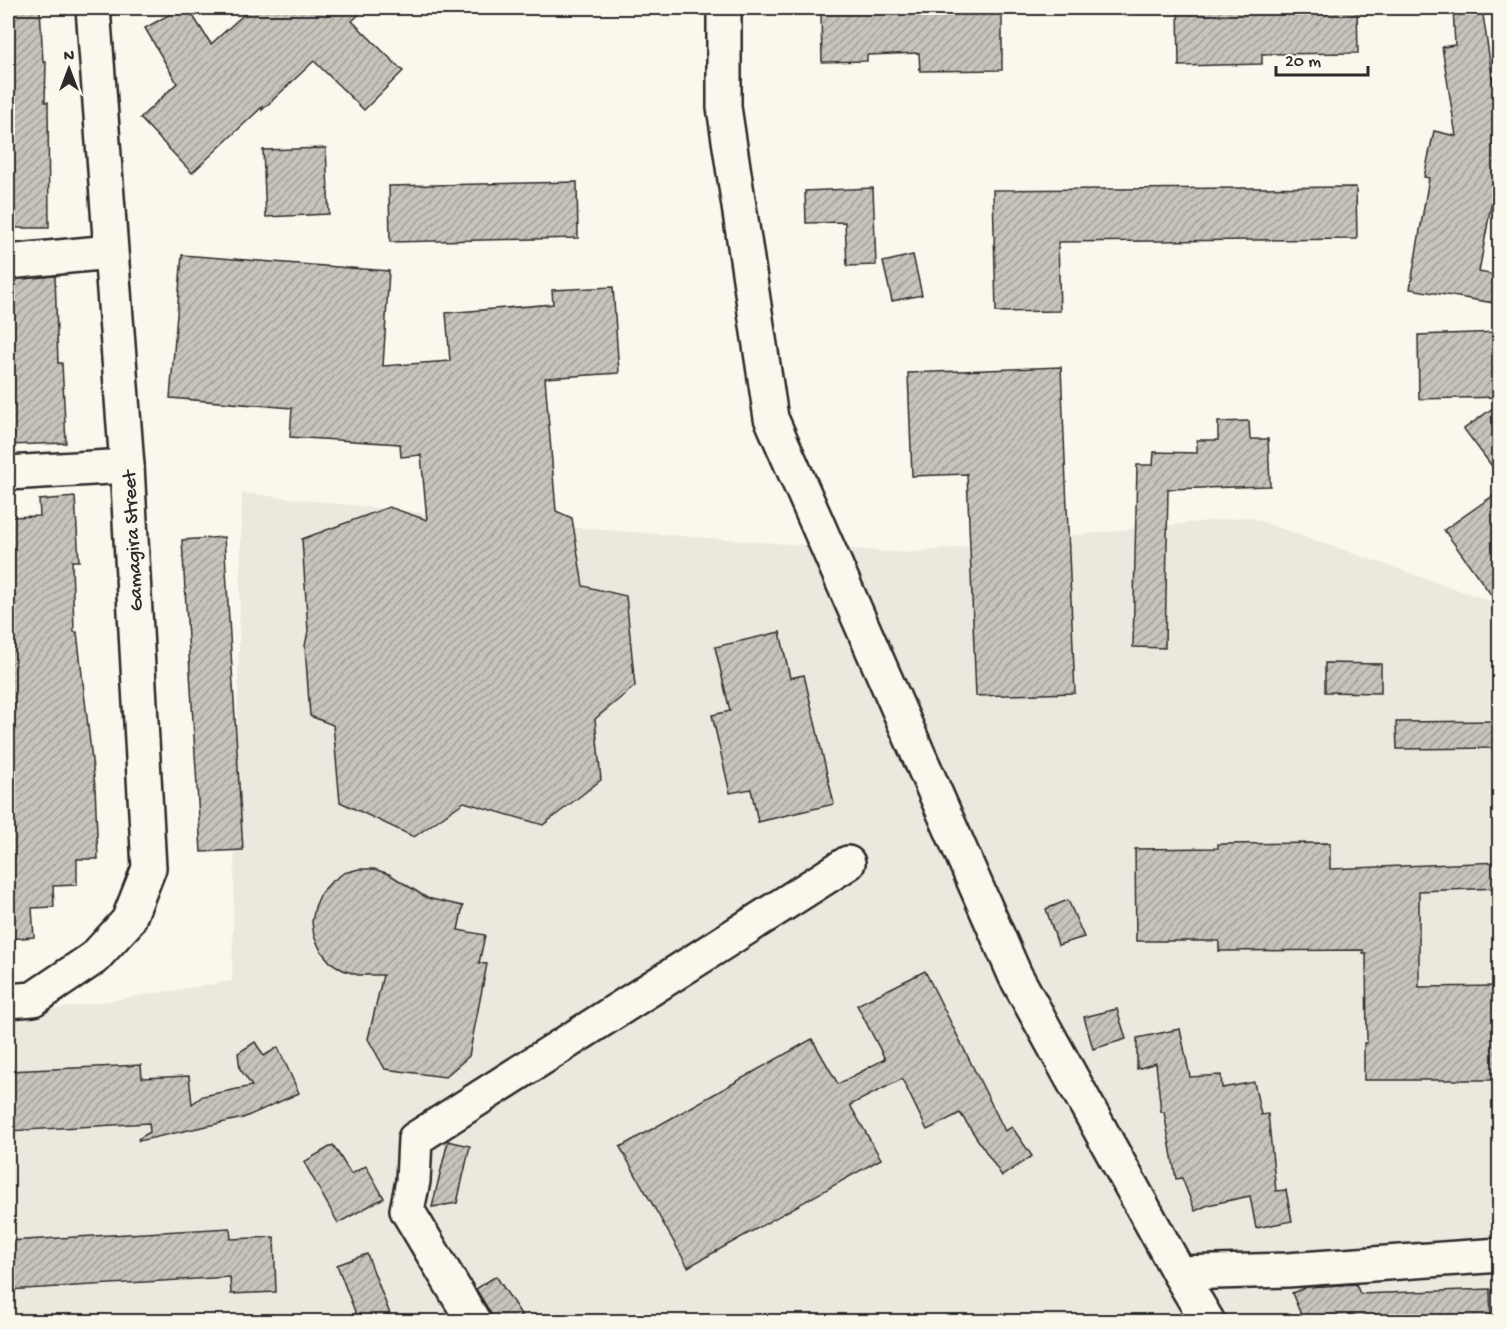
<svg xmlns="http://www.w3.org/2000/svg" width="1507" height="1329" viewBox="0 0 1507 1329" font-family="'Gochi Hand',sans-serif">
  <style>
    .built { fill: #ebe8de }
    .building { fill: url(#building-hatch); stroke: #2b2b2b; stroke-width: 1.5 }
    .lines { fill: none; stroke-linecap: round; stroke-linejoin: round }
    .minor-casing { stroke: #2b2b2b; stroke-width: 38 }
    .minor { stroke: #fbf7ec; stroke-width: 33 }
    .labels { text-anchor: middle; stroke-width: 6; stroke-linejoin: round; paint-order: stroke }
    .street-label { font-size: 20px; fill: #2b2b2b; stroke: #fbf7ec }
  </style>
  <defs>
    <pattern id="building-hatch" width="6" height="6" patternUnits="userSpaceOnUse" patternTransform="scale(1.5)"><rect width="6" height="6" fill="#c7c4bc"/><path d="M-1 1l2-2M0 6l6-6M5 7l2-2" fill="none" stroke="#a29f99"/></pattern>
  </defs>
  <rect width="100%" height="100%" fill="#fbf7ec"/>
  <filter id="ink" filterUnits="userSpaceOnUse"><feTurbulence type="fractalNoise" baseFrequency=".0167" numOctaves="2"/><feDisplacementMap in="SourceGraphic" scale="12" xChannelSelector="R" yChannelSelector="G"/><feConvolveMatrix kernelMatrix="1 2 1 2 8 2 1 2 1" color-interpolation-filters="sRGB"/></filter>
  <g filter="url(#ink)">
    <polygon class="built" points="242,493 500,522 905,553 1248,517 1499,604 1499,1321 8,1322 8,1017 232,981"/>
    <g class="building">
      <polygon points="8,8 40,8 43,62 46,62 45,102 48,102 49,228 8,228"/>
      <polygon points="181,8 188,8 211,44 251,8 366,8 352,21 403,71 364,110 314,61 262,110 262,107 192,173 140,118 177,83 145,28"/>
      <polygon points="919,8 1002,8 1002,70 920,71 919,53 867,55 867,61 822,62 821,13 869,13 869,9"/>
      <polygon points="1178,8 1357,8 1358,53 1262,54 1262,64 1179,66"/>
      <polygon points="1453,8 1482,8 1496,103 1500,103 1500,205 1491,205 1479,272 1500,276 1500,304 1410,289 1429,178 1424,177 1434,131 1456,136 1442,47 1455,45"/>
      <polygon points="326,148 329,214 266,217 263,150"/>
      <polygon points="577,182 578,238 390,242 389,186"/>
      <polygon points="1356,187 1357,239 1058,242 1060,311 996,312 993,190"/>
      <polygon points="873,188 876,265 847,266 845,222 806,223 805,191"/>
      <polygon points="182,255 389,271 383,366 450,361 446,313 553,304 552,290 613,287 619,373 545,378 556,511 572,518 583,586 626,596 635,686 595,719 601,780 543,825 464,802 414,837 340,802 333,725 310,716 305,646 308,631 302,539 389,507 427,520 421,455 401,457 400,444 290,437 292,408 170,398"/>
      <polygon points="913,255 922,295 892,301 883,262"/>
      <polygon points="55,276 58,363 62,363 66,443 8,445 8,280"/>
      <polygon points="1500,332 1500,397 1419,399 1418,335"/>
      <polygon points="1061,367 1075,693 976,696 967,474 912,476 908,373"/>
      <polygon points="1500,403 1500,477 1464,429"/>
      <polygon points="1249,421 1250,439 1268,439 1270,486 1168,489 1165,648 1133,647 1137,465 1153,465 1154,452 1197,453 1197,440 1218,440 1218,422"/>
      <polygon points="1500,491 1500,607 1444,530"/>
      <polygon points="75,497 79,561 72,561 74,632 77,632 95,786 98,859 77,859 77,885 53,886 54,907 32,908 34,937 8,939 8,517 40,516 39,500"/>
      <polygon points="224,537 243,850 201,852 182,540"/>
      <polygon points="780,632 790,678 804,675 834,804 758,822 751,789 730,793 712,715 730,711 715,647"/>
      <polygon points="1325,663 1381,664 1381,693 1325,692"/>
      <polygon points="1500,721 1500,748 1397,749 1396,722"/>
      <polygon points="1330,843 1330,869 1500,862 1500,888 1419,891 1419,987 1500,986 1500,1080 1364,1080 1364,1043 1367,1043 1366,953 1363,953 1363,950 1219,951 1219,941 1136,941 1135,849 1218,848 1218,844"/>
      <polygon points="359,869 374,869 389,874 427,898 463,906 458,930 485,935 479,963 487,964 469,1056 445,1077 385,1069 368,1039 383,975 358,975 343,970 330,962 321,951 314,936 312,922 315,907 321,893 331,882 344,873"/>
      <polygon points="1068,900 1084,937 1058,945 1046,909"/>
      <polygon points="925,971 1005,1131 1012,1127 1032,1156 1002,1176 960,1113 927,1130 902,1079 850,1105 881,1159 688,1267 620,1147 812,1039 838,1084 885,1059 857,1005"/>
      <polygon points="1117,1009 1126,1039 1093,1049 1084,1017"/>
      <polygon points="1180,1029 1190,1077 1221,1075 1222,1088 1254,1082 1261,1115 1268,1114 1276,1191 1286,1190 1292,1221 1256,1228 1250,1196 1208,1205 1195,1211 1182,1178 1176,1179 1164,1112 1161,1112 1156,1063 1137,1069 1137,1038"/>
      <polygon points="255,1042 264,1056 278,1047 299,1093 243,1118 139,1141 138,1139 150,1132 149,1123 8,1131 8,1071 141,1065 142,1078 189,1076 192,1104 203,1096 252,1086 240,1069 238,1053"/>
      <polygon points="448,1141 470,1146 457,1203 432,1207"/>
      <polygon points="333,1145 351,1174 366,1166 384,1198 338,1223 304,1162"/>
      <polygon points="230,1228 231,1239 274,1237 276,1292 231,1294 230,1277 8,1290 8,1241"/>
      <polygon points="367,1254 393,1322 359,1322 337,1265"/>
      <polygon points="496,1276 526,1322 493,1322 490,1312 476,1289"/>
      <polygon points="1356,1284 1360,1294 1490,1289 1491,1322 1304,1322 1292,1293 1307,1287"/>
    </g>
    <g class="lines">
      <defs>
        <g id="minor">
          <polyline points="724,8 724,107 771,418 1015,975 1179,1273 1208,1322"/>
          <polyline points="8,262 110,252"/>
          <polyline points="8,473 127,466"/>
          <polyline points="8,1001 33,999 94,958 128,921 149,868 127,466 93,8"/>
          <polyline points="1179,1273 1287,1270 1500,1255"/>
          <polyline points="474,1322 407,1210 413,1181 415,1139 848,863"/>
        </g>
      </defs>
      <use href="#minor" class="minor-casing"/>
      <use href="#minor" class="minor"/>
    </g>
  </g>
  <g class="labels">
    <g class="street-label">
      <text transform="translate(131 541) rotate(-93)" y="7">Gamagira Street</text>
    </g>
  </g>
  <rect width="1507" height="1329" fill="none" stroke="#fbf7ec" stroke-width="30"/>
  <rect x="15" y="15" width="1477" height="1299" fill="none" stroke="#2b2b2b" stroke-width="2" filter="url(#ink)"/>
  <g transform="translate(69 69)" stroke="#fbf7ec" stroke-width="4.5" paint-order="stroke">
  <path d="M0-4.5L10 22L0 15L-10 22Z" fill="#2b2b2b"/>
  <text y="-9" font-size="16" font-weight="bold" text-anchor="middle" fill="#2b2b2b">N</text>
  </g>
  <path d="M1276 66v9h92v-9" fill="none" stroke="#2b2b2b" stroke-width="3"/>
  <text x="1285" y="66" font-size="18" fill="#2b2b2b" stroke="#fbf7ec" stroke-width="4.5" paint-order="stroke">20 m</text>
</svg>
